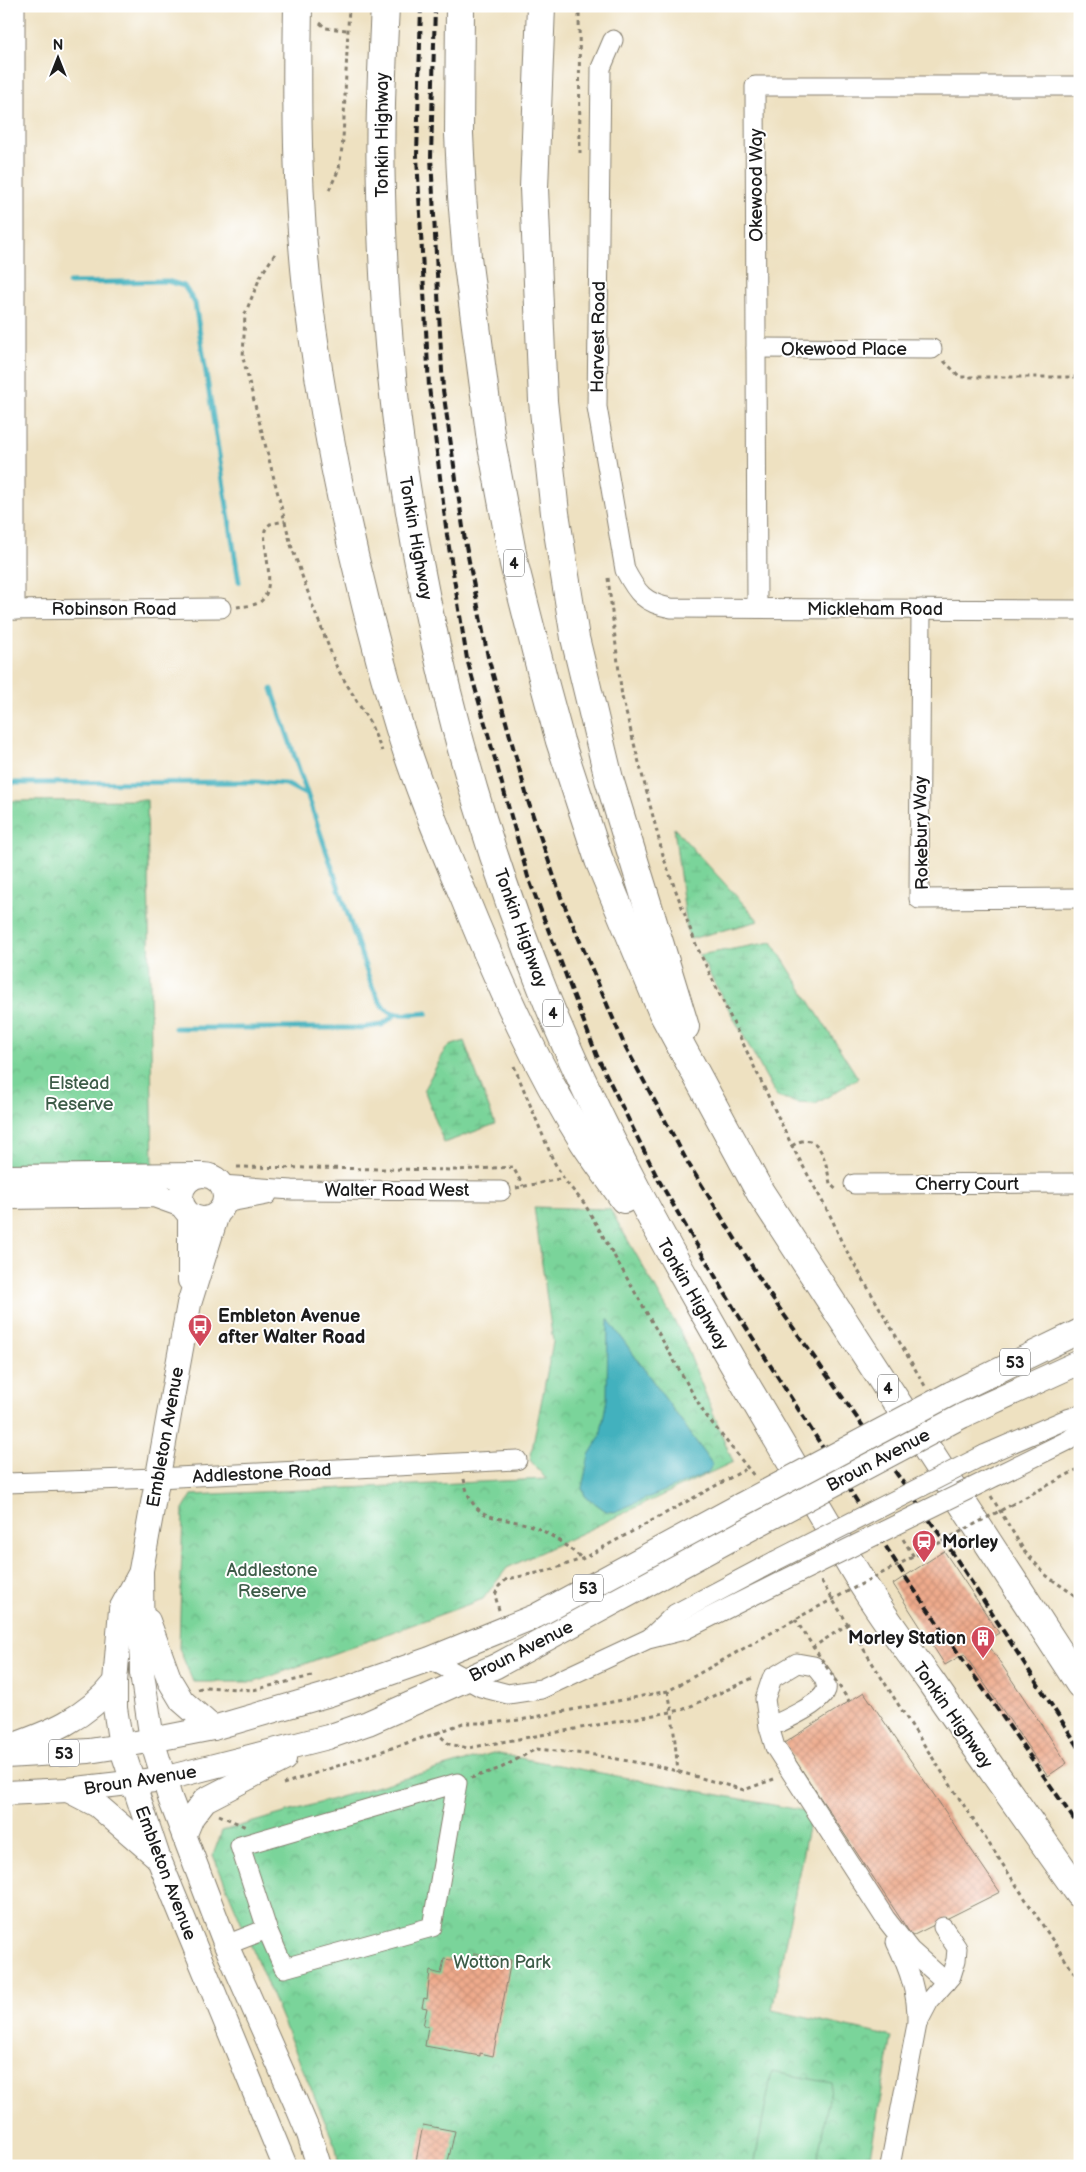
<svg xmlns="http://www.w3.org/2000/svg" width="1086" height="2172" viewBox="0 0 1086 2172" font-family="'Balsamiq Sans',sans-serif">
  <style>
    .wetland { fill: url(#wetland-marsh); stroke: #4b785b }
    .park { fill: url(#park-crowns); stroke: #4b785b }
    .garden { fill: #7ad49a; stroke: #4b785b }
    .water { fill: #42b1be; stroke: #2f666d }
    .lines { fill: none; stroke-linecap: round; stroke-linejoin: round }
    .stream { stroke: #42b1be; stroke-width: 5 }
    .building { fill: url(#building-cross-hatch) }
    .minor-casing { stroke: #857e6e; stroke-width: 21 }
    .major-casing { stroke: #857e6e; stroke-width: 26 }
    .highway-casing { stroke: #857e6e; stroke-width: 30 }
    .path { stroke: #857e6e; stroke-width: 3; stroke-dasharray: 4 4; stroke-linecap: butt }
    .minor { stroke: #fff; stroke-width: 19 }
    .major { stroke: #fff; stroke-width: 24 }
    .highway { stroke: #fff; stroke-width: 28 }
    .rail { stroke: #1c1c1c; stroke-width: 4; stroke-dasharray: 8 4; stroke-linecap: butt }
    .minor-bridge-casing { stroke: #857e6e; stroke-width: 21; stroke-linecap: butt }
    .major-bridge-casing { stroke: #857e6e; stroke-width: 26; stroke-linecap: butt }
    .path-bridge { stroke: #857e6e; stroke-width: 3; stroke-dasharray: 4 4; stroke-linecap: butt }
    .minor-bridge { stroke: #fff; stroke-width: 19 }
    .major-bridge { stroke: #fff; stroke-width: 24 }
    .labels { text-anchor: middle; stroke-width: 4; stroke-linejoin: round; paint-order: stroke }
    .shield { fill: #fff; stroke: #606060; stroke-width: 1 }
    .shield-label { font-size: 16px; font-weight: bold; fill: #1c1c1c }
    .street-label { font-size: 18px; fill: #1c1c1c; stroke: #fff }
    .park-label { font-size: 18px; fill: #3d5c48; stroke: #fff }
    .poi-label { font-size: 18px; font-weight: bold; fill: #1c1c1c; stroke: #fff; text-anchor: start }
  </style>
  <defs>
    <pattern id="wetland-marsh" width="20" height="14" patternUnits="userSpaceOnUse" patternTransform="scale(1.25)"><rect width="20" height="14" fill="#7ad49a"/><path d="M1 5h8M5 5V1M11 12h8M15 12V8" fill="none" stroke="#69b584"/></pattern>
    <pattern id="park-crowns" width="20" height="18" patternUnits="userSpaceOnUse" patternTransform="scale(1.25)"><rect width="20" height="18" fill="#7ad49a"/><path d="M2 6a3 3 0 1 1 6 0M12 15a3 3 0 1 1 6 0" fill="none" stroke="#69b584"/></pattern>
    <pattern id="building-cross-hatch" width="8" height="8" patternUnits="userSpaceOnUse" patternTransform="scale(1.25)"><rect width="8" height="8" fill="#eeaa8c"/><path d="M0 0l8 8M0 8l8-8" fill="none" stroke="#cc9278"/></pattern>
  </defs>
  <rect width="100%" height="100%" fill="#fff"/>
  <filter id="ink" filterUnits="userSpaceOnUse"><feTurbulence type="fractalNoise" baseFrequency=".02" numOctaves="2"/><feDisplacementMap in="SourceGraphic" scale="10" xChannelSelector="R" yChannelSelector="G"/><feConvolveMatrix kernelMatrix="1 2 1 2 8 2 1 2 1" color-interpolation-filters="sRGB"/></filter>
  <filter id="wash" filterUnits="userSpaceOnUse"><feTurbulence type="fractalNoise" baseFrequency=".0096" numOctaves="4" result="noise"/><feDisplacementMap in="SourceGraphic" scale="20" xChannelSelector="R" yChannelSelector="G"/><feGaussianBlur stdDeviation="1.12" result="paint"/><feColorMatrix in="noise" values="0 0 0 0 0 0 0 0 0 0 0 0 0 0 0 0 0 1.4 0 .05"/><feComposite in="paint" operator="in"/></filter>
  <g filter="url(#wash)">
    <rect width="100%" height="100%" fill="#eee1c1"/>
    <g class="wetland">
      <polygon points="674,828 759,921 690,939 687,930"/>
      <polygon points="772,942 858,1078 816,1104 797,1103 777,1097 699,955"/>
      <polygon points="464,1041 495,1124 444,1143 424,1089 447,1047"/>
    </g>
    <g class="park">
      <polygon points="147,800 153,1171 6,1171 6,801"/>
      <polygon points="534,1207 610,1209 680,1331 733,1462 507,1568 483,1599 255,1682 193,1682 179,1648 183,1510 192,1495 546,1479 530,1460 553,1342"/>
      <polygon points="493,1753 811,1812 772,2010 892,2037 868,2166 339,2166 336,2148 213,1855 222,1831"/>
    </g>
    <polygon class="garden" points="772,2072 832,2083 816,2166 754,2166"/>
    <polygon class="water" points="608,1319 713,1465 707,1473 614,1512 606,1511 585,1496 582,1488 589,1455 600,1437 607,1398"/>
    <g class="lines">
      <g class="stream">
        <polyline points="69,283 167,281 184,286 195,303 239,582"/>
        <path d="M272,689l98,292c15,36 19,35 57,32"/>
        <polyline points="6,783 256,782 286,784 307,795"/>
        <polyline points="175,1028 361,1028 382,1025 396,1014"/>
      </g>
    </g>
    <g id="blocks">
      <g class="building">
        <polygon points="944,1551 999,1633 986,1641 1067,1763 1048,1776 964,1654 945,1665 893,1584"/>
        <polygon points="864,1692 1000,1892 912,1936 784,1743"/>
        <polygon points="474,1953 511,1960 493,2056 480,2053 480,2056 425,2046 428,2026 423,2026 427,2008 422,2007 424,1998 427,1999 430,1971 441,1974 444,1959 459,1961 460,1958 473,1961"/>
        <polygon points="423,2125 455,2131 447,2166 415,2166"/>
      </g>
    </g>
  </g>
  <g filter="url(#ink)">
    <use href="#blocks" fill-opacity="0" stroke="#857e6e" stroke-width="1"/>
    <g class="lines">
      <defs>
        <g id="minor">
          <path d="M613,40l-12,28 -4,339 28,163c12,23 19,33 46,38l409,2"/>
          <polyline points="756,348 932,349"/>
          <polyline points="757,608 755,86 1080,86"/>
          <polyline points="921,609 919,899 1080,898"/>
          <polyline points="6,610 221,608"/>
          <polyline points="15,610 15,6"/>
          <polyline points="854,1184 1080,1183"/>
          <polyline points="221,1185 292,1190 501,1191"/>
          <polyline points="224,1203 267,1195"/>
          <polyline points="984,1455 1067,1419 1080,1415"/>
          <polyline points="996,1476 1069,1440 1080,1431"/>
          <polyline points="6,1483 157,1478 517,1460"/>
          <polyline points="651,1637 675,1614 775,1561"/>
          <polyline points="430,1659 481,1687 508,1694 541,1689 648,1639 684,1630 784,1580"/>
          <path d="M769,1727c12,-5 53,-23 57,-37 2,-9 -6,-18 -12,-24l-17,-3 -25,15 -7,21 4,28 6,20 110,171 25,32 36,32"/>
          <path d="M896,1942c13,27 22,51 21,81"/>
          <polyline points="226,1945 267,1929 240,1846 457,1783 432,1927 284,1968 267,1929"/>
          <polyline points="890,2166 917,2024 929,2001 951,1976 956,1960 957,1948 943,1927"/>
        </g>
        <g id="major">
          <circle cx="203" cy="1197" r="22"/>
          <polyline points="6,1177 197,1175"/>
          <polyline points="6,1197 154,1195 182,1205"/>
          <polyline points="217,1214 189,1304 141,1570 142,1673 152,1740 170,1798 226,1945 295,2101 309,2134 319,2166"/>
          <polyline points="190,1280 190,1215"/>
          <polyline points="950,1394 1080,1331"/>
          <polyline points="962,1416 1080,1362"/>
          <polyline points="141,1572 121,1609 115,1682 115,1708 121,1746 158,1857 285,2166"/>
          <polyline points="148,1621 170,1681 182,1701 213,1728"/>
          <path d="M6,1748c43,-15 80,-29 109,-66"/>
          <polyline points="6,1756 89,1751 121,1746 213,1728 330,1694 430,1659 536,1616 741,1505"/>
          <polyline points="68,1790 97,1805 156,1856"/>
          <polyline points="6,1793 68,1790 163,1779 328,1737 368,1723 496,1666 753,1527"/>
          <polyline points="184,1836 192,1817 205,1800 284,1759"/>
        </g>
        <g id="highway">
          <path d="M298,6c-2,107 -1,215 14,322 18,131 47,261 84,388 18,62 44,123 69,183 34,83 71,167 119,243 13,20 27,38 40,57"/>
          <path d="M385,6c-3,62 -6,124 -4,186 5,276 62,551 165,806 54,132 123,254 194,377 28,47 56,95 84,143 14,23 27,48 42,71 20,32 43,62 65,93 49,71 99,141 149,212"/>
          <polyline points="460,6 459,134 462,196 467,257 491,441 514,564 544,682 560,741 599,860 662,1011 760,1192 1080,1684"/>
          <polyline points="541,6 534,188 543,401 555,513 575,638 609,779 685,1027"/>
        </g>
      </defs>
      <use href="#minor" class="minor-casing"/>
      <use href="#major" class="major-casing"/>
      <use href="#highway" class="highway-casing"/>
      <g class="path">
        <polyline points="579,6 580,153"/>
        <polyline points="320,23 326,28 347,30"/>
        <polyline points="329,190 339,169 343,140 349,6"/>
        <polyline points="275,254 261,275 245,314 243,358 291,545 314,609 337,668 370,723 382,751"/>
        <polyline points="944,361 960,377 1080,377"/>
        <polyline points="608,578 622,697 664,859 697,947 792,1146 832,1219 842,1243 925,1386"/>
        <path d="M237,607c7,-1 17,-1 23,-5 18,-14 2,-53 5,-72l5,-6 15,-3"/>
        <polyline points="514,1066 553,1160 565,1181 584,1203 704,1413 755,1477"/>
        <path d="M792,1146c28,-20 35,19 38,38l8,7"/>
        <polyline points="237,1167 457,1170 513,1167 523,1186"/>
        <polyline points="516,1188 564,1178"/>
        <path d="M464,1479c9,49 38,34 73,49 16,7 30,19 45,30"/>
        <polyline points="991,1496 1025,1552 1047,1576 1080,1599"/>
        <polyline points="1011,1505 1080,1468"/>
        <polyline points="903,1539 914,1557"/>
        <polyline points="821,1581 913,1728 1080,1982"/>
        <polyline points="499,1610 495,1595 499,1586 507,1579 547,1571 582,1559 748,1468"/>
        <polyline points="812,1648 848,1624"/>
        <polyline points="198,1689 205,1687 253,1690 312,1676"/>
        <polyline points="668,1691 672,1712 678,1772"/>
        <polyline points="437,1733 463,1723 488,1723 520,1720 668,1691 803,1615"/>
        <polyline points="471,1778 501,1768 536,1749 595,1755 662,1767 744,1790 774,1779"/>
        <polyline points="283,1784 437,1733 449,1744 468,1748 682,1710 753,1678"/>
        <polyline points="219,1815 246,1827"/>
      </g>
      <use href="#minor" class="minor"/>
      <use href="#major" class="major"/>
      <use href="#highway" class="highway"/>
      <g class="rail">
        <polyline points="421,6 417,156 429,387 447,535 467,659 528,877 597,1056 658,1179 735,1310 904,1575 1080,1828"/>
        <polyline points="435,6 431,157 443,390 465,541 488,657 529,804 561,897 624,1044 688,1163 770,1295 950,1549 1080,1749"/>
      </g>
      <defs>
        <g id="minor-bridge">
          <polyline points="775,1561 984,1455"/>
          <polyline points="784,1580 996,1476"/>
        </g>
        <g id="major-bridge">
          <polyline points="741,1505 950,1394"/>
          <polyline points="753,1527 962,1416"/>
        </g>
      </defs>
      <use href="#minor-bridge" class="minor-bridge-casing"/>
      <use href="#major-bridge" class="major-bridge-casing"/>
      <g class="path-bridge">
        <polyline points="803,1615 1011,1505"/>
        <polyline points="795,1619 849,1701"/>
      </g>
      <use href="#minor-bridge" class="minor-bridge"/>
      <use href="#major-bridge" class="major-bridge"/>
    </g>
  </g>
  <defs>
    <symbol id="bus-pin" viewBox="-11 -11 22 30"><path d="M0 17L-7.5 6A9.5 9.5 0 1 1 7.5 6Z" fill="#d1495b" stroke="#fff"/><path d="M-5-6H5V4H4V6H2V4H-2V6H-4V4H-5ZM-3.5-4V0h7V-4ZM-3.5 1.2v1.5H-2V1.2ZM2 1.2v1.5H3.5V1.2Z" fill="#fff"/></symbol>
    <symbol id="station-pin" viewBox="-11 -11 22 30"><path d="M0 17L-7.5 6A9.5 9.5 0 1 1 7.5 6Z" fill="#d1495b" stroke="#fff"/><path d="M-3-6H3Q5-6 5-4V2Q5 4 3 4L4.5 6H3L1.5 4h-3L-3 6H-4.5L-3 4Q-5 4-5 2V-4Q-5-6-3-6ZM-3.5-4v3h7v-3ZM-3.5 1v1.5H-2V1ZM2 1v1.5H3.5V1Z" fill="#fff"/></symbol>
    <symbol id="building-pin" viewBox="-11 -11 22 30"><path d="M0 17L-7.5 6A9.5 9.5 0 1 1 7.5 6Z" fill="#d1495b" stroke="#fff"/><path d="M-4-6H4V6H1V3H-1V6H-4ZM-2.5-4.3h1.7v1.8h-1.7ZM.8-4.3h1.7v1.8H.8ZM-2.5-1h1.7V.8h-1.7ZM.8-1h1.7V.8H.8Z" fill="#fff"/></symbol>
  </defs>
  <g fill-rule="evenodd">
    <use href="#bus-pin" x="186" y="1312" width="28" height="38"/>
    <use href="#station-pin" x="910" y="1528" width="28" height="38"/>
    <use href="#building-pin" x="969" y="1624" width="28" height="38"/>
  </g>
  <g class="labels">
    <g class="shield">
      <rect x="504" y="549.5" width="20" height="27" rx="4"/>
      <rect x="543" y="999.5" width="20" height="27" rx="4"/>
      <rect x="1000" y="1348.5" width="30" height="27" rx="4"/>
      <rect x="878" y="1374.5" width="20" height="27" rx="4"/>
      <rect x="573" y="1574.5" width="30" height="27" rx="4"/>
      <rect x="49" y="1739.5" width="30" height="27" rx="4"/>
    </g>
    <g class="shield-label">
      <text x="514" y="569">4</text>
      <text x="553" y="1019">4</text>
      <text x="1015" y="1368">53</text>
      <text x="888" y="1394">4</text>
      <text x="588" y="1594">53</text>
      <text x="64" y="1759">53</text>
    </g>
    <g class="street-label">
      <text transform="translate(382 135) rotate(-90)" y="6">Tonkin Highway</text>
      <text transform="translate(756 185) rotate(-90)" y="6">Okewood Way</text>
      <text transform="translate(598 337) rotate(-89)" y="6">Harvest Road</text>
      <text x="844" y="355">Okewood Place</text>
      <text transform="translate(416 538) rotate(80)" y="6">Tonkin Highway</text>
      <text x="114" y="615">Robinson Road</text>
      <text x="875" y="615">Mickleham Road</text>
      <text transform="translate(921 833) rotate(-91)" y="6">Rokebury Way</text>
      <text transform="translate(521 928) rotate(70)" y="6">Tonkin Highway</text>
      <text x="967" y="1190">Cherry Court</text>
      <text x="397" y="1196">Walter Road West</text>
      <text transform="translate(693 1294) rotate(60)" y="6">Tonkin Highway</text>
      <text transform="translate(165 1437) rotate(-80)" y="6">Embleton Avenue</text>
      <text transform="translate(878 1460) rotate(-28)" y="6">Broun Avenue</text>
      <text transform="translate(262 1473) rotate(-3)" y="6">Addlestone Road</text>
      <text transform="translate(521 1651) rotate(-27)" y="6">Broun Avenue</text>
      <text transform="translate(953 1715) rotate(55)" y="6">Tonkin Highway</text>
      <text transform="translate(140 1780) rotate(-9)" y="6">Broun Avenue</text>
      <text transform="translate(166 1873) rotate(69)" y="6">Embleton Avenue</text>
    </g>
    <g class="park-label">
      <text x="79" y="1089">Elstead<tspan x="79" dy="21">Reserve</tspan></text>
      <text x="272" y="1576">Addlestone<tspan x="272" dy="21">Reserve</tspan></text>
      <text x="502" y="1968">Wotton Park</text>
    </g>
    <g class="poi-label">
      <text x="218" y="1322">Embleton Avenue<tspan x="218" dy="21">after Walter Road</tspan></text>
      <text x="942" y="1548">Morley</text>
      <text x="966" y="1644" text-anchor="end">Morley Station</text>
    </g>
  </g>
  <rect width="1086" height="2172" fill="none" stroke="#fff" stroke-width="25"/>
  <g transform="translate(58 58)" stroke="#ffffff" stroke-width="4" paint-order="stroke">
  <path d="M0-4L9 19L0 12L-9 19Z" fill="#1c1c1c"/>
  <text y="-8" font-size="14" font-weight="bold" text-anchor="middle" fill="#1c1c1c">N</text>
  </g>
</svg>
